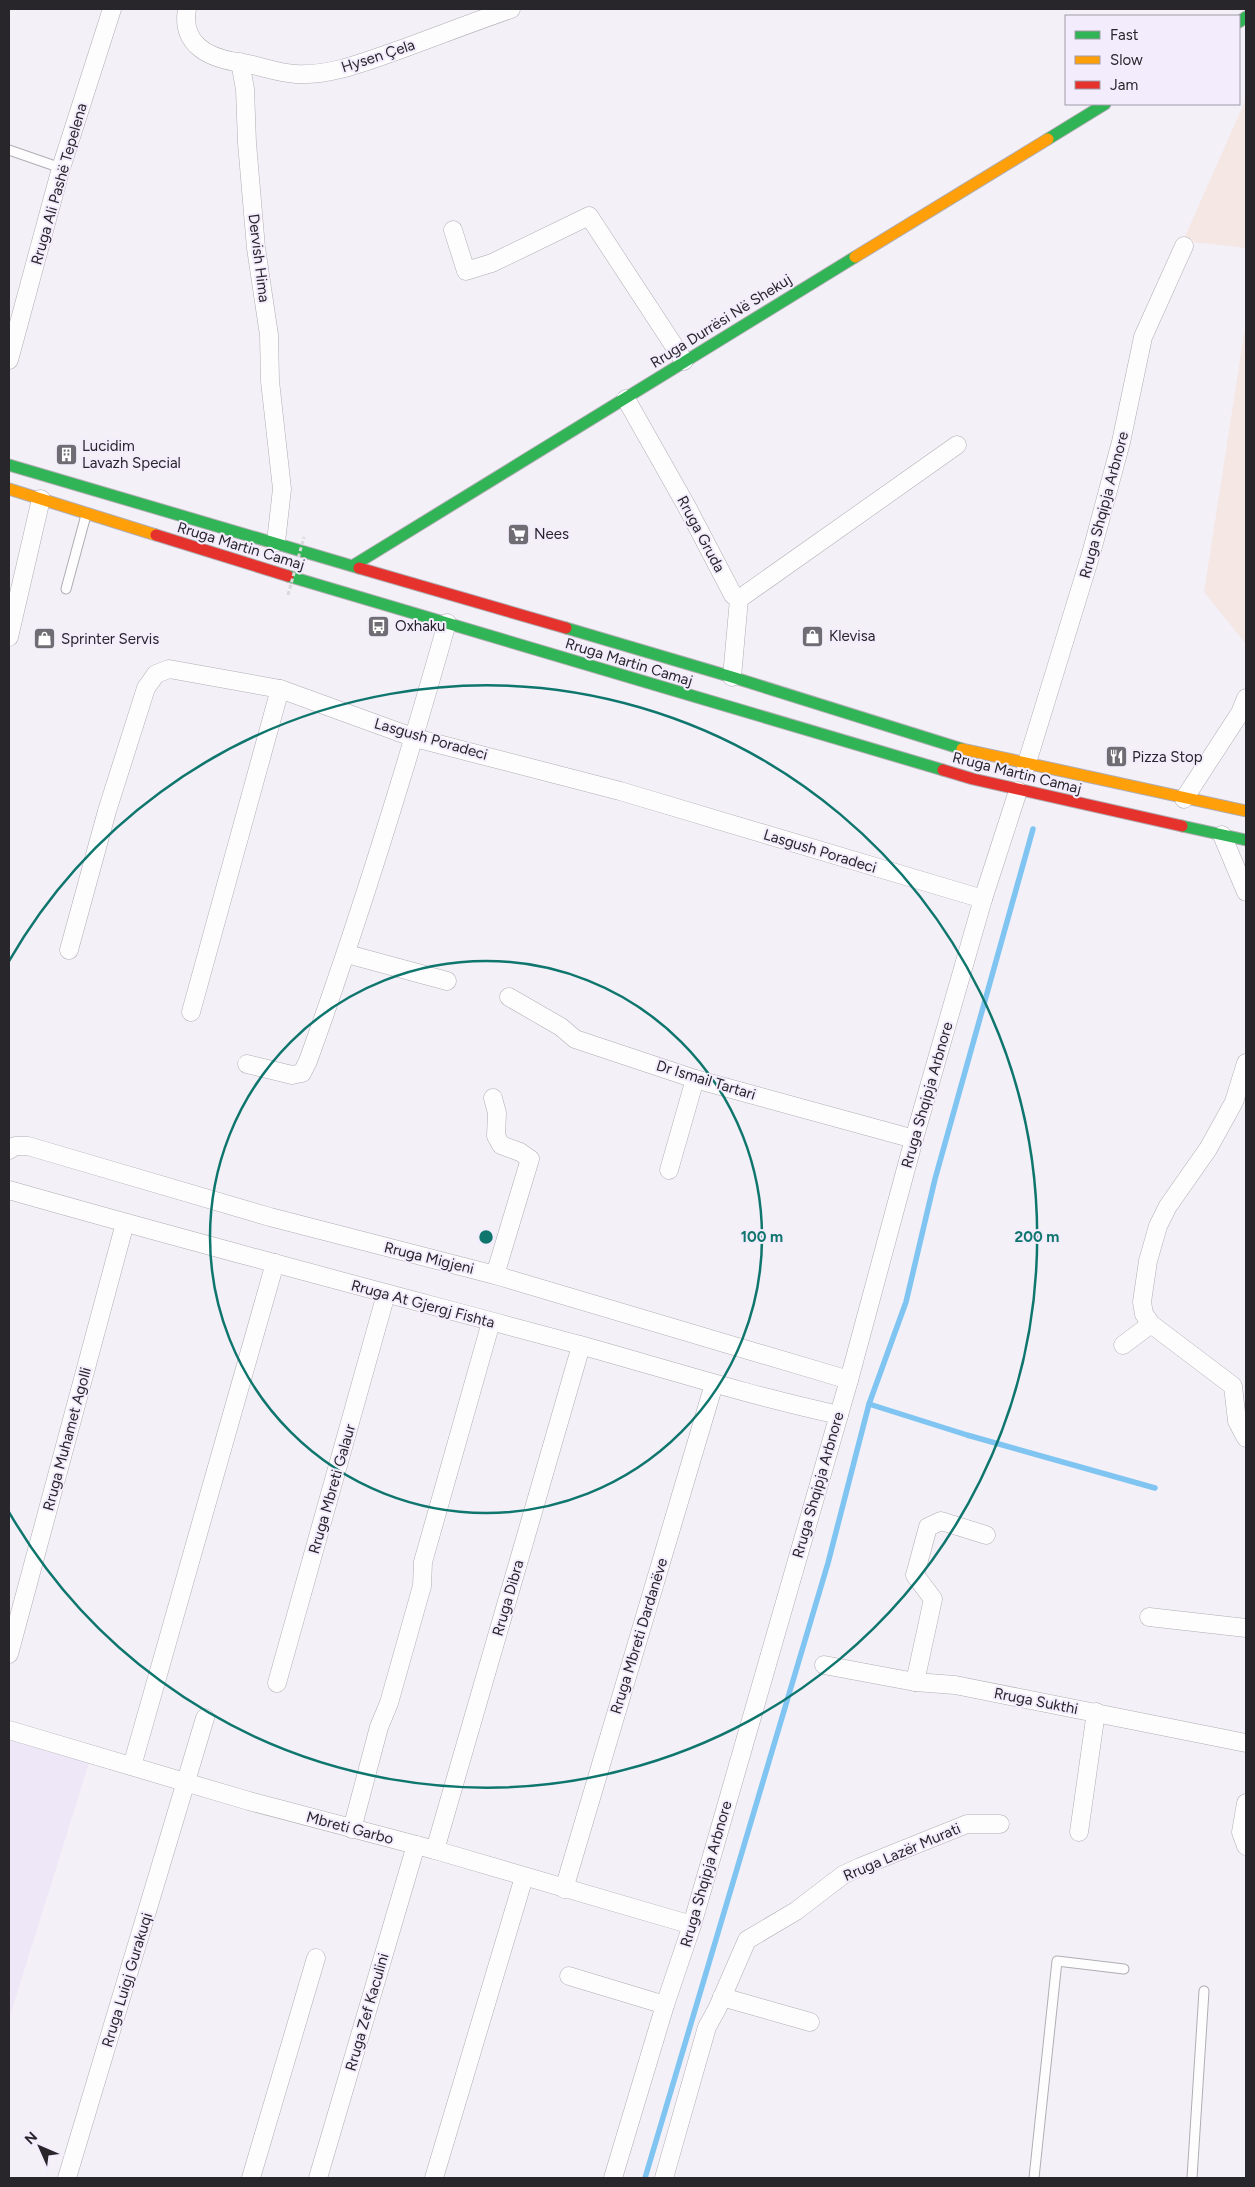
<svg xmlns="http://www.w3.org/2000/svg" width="1255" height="2187" viewBox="0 0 1255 2187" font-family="Figtree,sans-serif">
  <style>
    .built { fill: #eee7f7 }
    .industrial { fill: #f5e7e4 }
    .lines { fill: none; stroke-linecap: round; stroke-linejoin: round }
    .stream { stroke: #80c5f2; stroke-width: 5.5 }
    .lane-casing { stroke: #b0adb3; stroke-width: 11 }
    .street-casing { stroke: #b0adb3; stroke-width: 19 }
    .fast-casing { stroke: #b0adb3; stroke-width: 13 }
    .slow-casing { stroke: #b0adb3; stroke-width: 13 }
    .jam-casing { stroke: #b0adb3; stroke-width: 13 }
    .lane { stroke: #fdfdfe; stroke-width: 9 }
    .street { stroke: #fdfdfe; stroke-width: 18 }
    .fast { stroke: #30b455; stroke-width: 11 }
    .slow { stroke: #ff9f0a; stroke-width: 11 }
    .jam { stroke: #e5322d; stroke-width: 11 }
    .path-bridge { stroke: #dad8db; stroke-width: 3; stroke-dasharray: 4 2.5; stroke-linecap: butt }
    .ring { fill: none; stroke: #0f766e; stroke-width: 2.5 }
    .labels { text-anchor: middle; stroke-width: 4; stroke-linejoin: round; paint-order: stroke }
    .street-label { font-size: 15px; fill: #28252b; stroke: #f2ecfc }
    .poi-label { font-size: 15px; fill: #28252b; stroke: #f2ecfc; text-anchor: start }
    .centre { fill: #0f766e; stroke: #f2ecfc; stroke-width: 2.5 }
    .ring-label { font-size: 15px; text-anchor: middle; font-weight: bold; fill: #0f766e; stroke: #f2ecfc; stroke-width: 4; stroke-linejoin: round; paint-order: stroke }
  </style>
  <rect width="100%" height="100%" fill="#f3f0f8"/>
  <polygon class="built" points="9,1739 89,1763 9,2019"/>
  <g class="industrial">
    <polygon points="1246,99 1246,248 1183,241"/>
    <polygon points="1246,321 1246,644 1204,592"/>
  </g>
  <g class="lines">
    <g class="stream">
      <polyline points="869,1404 967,1435 1155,1488"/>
      <polyline points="645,2178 828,1563 869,1404 906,1302 935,1179 1033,829"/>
    </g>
    <defs>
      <g id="lane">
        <polyline points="9,150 61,168"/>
        <polyline points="66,589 86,515"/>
        <polyline points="1034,2178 1057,1961 1124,1969"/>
        <polyline points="1192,2178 1204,1991"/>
      </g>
      <g id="street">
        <path d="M187,9c-6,34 19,48 49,53 20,2 40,11 60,12 34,2 69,-12 100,-23 39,-14 77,-29 115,-42"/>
        <polyline points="240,62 245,89 247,143 256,248 269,335 270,381 282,489 276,542"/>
        <polyline points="453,230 466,271 492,263 589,216 684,361"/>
        <polyline points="9,360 61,168 112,9"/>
        <polyline points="626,399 687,507 733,595 739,599 732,677"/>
        <polyline points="739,599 957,445"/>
        <polyline points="9,637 41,499"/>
        <polyline points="1026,766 1091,554 1121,442 1143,337 1184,246"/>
        <polyline points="1184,799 1240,713 1246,698"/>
        <polyline points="1222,835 1246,892"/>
        <polyline points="69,950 107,811 146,688 156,674 169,669 280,689 415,738 620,791 983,899"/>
        <polyline points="347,954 447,981"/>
        <polyline points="509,997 561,1027 575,1039 695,1079 914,1139"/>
        <polyline points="191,1012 280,689"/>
        <polyline points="1246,1063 1234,1102 1208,1149 1168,1206 1158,1226 1148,1261 1142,1302 1144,1314 1151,1324 1233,1386 1237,1421 1246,1438"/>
        <path d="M247,1064l45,11 10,-2 6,-12c52,-144 97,-290 139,-438"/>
        <polyline points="493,1098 497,1113 496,1136 501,1145 520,1152 530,1159 495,1275"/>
        <polyline points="9,1150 15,1146 28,1146 270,1217 495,1275 849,1380"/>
        <polyline points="669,1170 695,1079"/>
        <path d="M9,1190c189,54 381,104 571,155 86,24 171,51 259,70"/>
        <polyline points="1123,1345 1151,1324"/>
        <polyline points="1149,1617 1246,1628"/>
        <polyline points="9,1654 125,1223"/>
        <polyline points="824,1665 915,1682 955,1685 1246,1743"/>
        <polyline points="915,1682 933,1599 915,1575 928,1527 941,1521 986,1535"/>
        <polyline points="277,1683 386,1294"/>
        <polyline points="9,1730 249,1801 435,1850 692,1925"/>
        <polyline points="132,1766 275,1263"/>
        <polyline points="1246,1803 1241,1832 1246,1846"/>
        <polyline points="352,1829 379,1727 389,1703 422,1586 423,1562 491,1322"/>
        <polyline points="1079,1832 1096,1712"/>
        <polyline points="435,1850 581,1346"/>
        <polyline points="564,1889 714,1384"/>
        <polyline points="569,1976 665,2005"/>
        <polyline points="722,1997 810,2022"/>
        <polyline points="67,2178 205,1718"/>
        <polyline points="251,2178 316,1958"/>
        <polyline points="318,2178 416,1845"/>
        <polyline points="434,2178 524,1877"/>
        <polyline points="613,2178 665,2005 692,1925 849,1380 914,1139 983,899 1018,791"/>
        <polyline points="664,2178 707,2027 717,2009 747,1940 796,1911 843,1875 860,1867 967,1824 1000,1824"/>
      </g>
      <g id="fast">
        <polyline points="1239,22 1246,17"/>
        <polyline points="1048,139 1105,104"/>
        <polyline points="9,465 359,568"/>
        <polyline points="354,565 855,257"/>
        <polyline points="288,576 943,770"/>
        <polyline points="566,628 732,677 962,749"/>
        <polyline points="1182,826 1246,840"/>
      </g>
      <g id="slow">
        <polyline points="855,257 1048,139"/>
        <polyline points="9,489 156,535"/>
        <polyline points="962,749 1246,811"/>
      </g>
      <g id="jam">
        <polyline points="156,535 288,576"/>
        <polyline points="359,568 566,628"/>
        <polyline points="943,770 973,779 1182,826"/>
      </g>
    </defs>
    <use href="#lane" class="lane-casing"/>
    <use href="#street" class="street-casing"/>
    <use href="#fast" class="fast-casing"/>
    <use href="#slow" class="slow-casing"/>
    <use href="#jam" class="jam-casing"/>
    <use href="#lane" class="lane"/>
    <use href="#street" class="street"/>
    <use href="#fast" class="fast"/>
    <use href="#slow" class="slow"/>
    <use href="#jam" class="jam"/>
    <polyline class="path-bridge" points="288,595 304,537"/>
  </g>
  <g class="ring">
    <circle cx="486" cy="1237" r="276"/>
    <path d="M9 961A551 551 0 1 1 9 1512"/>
  </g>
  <defs>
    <symbol id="building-square" viewBox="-11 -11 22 22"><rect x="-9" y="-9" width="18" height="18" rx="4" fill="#6f6c73" stroke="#f2ecfc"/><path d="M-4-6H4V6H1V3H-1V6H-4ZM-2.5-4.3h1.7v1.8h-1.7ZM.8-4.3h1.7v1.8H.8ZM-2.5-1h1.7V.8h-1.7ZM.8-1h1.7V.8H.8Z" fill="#fff"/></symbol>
    <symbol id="supermarket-square" viewBox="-11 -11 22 22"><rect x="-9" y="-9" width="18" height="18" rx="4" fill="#6f6c73" stroke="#f2ecfc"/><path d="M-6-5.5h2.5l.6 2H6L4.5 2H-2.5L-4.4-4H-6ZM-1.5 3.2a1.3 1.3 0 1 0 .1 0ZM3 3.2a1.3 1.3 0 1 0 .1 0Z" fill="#fff"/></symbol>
    <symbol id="bus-square" viewBox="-11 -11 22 22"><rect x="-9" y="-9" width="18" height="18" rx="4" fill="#6f6c73" stroke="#f2ecfc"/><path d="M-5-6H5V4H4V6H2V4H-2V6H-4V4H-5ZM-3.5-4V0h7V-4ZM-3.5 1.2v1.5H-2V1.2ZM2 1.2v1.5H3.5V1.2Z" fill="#fff"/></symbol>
    <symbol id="shop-square" viewBox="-11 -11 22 22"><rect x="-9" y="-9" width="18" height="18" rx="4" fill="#6f6c73" stroke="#f2ecfc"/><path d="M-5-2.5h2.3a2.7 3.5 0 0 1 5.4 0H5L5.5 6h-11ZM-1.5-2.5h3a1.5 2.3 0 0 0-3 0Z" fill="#fff"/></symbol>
    <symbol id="restaurant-square" viewBox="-11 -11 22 22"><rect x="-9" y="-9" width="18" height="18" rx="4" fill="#6f6c73" stroke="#f2ecfc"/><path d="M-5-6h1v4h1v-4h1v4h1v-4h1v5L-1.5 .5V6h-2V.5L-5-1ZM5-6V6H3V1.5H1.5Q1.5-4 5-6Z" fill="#fff"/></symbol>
  </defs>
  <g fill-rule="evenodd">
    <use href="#building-square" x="54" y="442" width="25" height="25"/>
    <use href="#supermarket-square" x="506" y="522" width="25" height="25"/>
    <use href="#bus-square" x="366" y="614" width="25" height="25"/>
    <use href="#shop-square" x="800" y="624" width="25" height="25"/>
    <use href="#shop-square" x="32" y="626" width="25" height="25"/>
    <use href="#restaurant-square" x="1104" y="744" width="25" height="25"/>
  </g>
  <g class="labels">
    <g class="street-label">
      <text transform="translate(378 56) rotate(-18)" y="5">Hysen Çela</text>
      <text transform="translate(59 184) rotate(-74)" y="5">Rruga Ali Pashë Tepelena</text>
      <text transform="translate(259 258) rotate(83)" y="5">Dervish Hima</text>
      <text transform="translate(721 321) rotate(-32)" y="5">Rruga Durrësi Në Shekuj</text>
      <text transform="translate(1104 505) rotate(-75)" y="5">Rruga Shqipja Arbnore</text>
      <text transform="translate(701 534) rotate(62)" y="5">Rruga Gruda</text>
      <text transform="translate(241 546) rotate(17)" y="5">Rruga Martin Camaj</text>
      <text transform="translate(629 662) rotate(17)" y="5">Rruga Martin Camaj</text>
      <text transform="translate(431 739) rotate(16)" y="5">Lasgush Poradeci</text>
      <text transform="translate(1017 773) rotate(14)" y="5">Rruga Martin Camaj</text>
      <text transform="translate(820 851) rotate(17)" y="5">Lasgush Poradeci</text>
      <text transform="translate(706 1080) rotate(17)" y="5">Dr Ismail Tartari</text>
      <text transform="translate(927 1095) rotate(-74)" y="5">Rruga Shqipja Arbnore</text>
      <text transform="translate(429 1258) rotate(14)" y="5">Rruga Migjeni</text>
      <text transform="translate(423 1304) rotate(15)" y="5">Rruga At Gjergj Fishta</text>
      <text transform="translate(67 1439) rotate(-75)" y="5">Rruga Muhamet Agolli</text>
      <text transform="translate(818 1485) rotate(-74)" y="5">Rruga Shqipja Arbnore</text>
      <text transform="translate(332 1489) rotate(-74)" y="5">Rruga Mbreti Galaur</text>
      <text transform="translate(508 1598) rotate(-74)" y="5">Rruga Dibra</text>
      <text transform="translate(639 1636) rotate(-73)" y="5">Rruga Mbreti Dardanëve</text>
      <text transform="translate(1036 1701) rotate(11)" y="5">Rruga Sukthi</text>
      <text transform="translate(350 1828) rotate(15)" y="5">Mbreti Garbo</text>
      <text transform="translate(902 1852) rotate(-23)" y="5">Rruga Lazër Murati</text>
      <text transform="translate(706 1874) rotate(-74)" y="5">Rruga Shqipja Arbnore</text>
      <text transform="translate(127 1980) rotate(-73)" y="5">Rruga Luigj Gurakuqi</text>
      <text transform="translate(367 2012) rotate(-74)" y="5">Rruga Zef Kaculini</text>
    </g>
    <g class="poi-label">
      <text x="82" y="451">Lucidim<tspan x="82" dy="17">Lavazh Special</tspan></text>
      <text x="534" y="539">Nees</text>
      <text x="395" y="631">Oxhaku</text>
      <text x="829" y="641">Klevisa</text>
      <text x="61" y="644">Sprinter Servis</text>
      <text x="1132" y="762">Pizza Stop</text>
    </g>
  </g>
  <circle cx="486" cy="1237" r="8" class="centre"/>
  <g class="ring-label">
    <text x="762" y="1242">100 m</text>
    <text x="1037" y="1242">200 m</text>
  </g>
  <rect width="1255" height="2187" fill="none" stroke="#28252b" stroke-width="20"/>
  <rect x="1065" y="15" width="175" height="90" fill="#f2ecfc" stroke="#a19ca8"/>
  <rect x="1075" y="31" width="25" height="8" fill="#30b455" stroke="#a19ca8"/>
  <text x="1110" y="40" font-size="15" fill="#28252b">Fast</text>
  <rect x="1075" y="56" width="25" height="8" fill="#ff9f0a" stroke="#a19ca8"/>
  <text x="1110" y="65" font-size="15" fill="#28252b">Slow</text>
  <rect x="1075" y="81" width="25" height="8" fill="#e5322d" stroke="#a19ca8"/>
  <text x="1110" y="90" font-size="15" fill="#28252b">Jam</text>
  <g transform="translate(40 2147) rotate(315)" stroke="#f2ecfc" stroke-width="4" paint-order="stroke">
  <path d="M0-4L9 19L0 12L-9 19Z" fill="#28252b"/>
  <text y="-8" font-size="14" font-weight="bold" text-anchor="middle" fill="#28252b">N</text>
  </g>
</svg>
